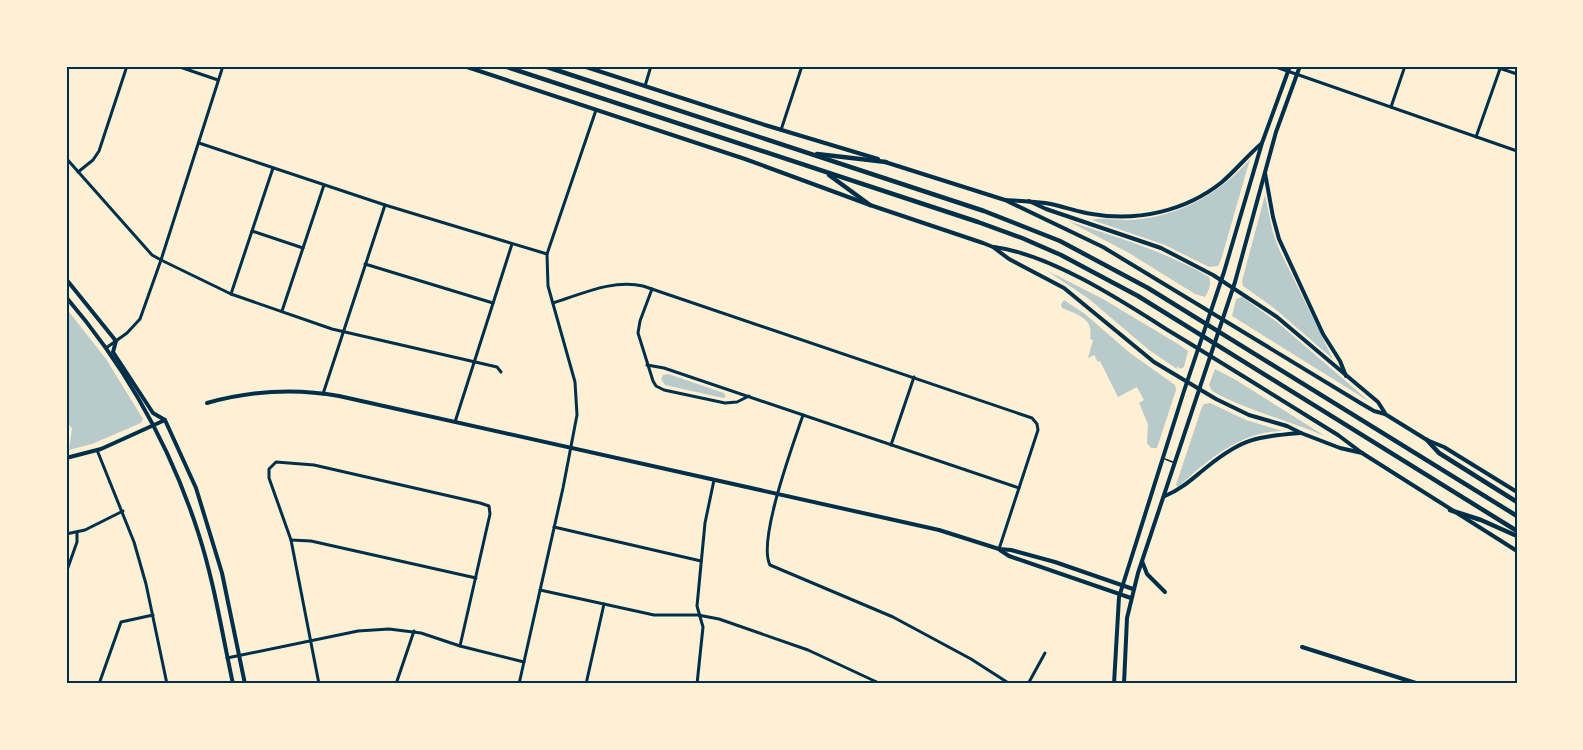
<svg xmlns="http://www.w3.org/2000/svg" width="1583" height="750" viewBox="0 0 1583 750" font-family="Signika,sans-serif">
  <style>
    .green { fill: #b9caca }
    .lines { fill: none; stroke-linecap: round; stroke-linejoin: round }
    .service { stroke: #003049; stroke-width: 1.5 }
    .minor { stroke: #003049; stroke-width: 3 }
    .tertiary { stroke: #003049; stroke-width: 3 }
    .secondary { stroke: #003049; stroke-width: 4 }
    .motorway { stroke: #003049; stroke-width: 4.5 }
    .neatline { fill: none; stroke: #003049; stroke-width: 2 }
  </style>
  <rect width="100%" height="100%" fill="#fdf0d5"/>
  <g class="green">
    <path d="M1250,159l-29,101 -3,6 -9,1 -44,-22 -73,-25c10,-3 28,1 41,0 46,-4 87,-26 117,-61z"/>
    <polygon points="1265,195 1273,233 1279,249 1333,359 1274,308 1243,286 1242,281"/>
    <path d="M1068,221c48,16 97,30 141,56 3,7 -1,15 -4,20l-10,-3 -66,-41z"/>
    <polygon points="1046,270 1103,299 1178,344 1188,351 1184,367 1180,369 1177,366 1177,369 1149,350 1089,299"/>
    <polygon points="1242,297 1277,322 1370,402 1232,316 1236,299"/>
    <path d="M1064,300l21,14 45,39 45,32 1,5 -19,58h-6l-4,-5 1,-19 -9,-21 5,-3 -7,-13 -19,10 -18,-36 -2,1 -4,-7 -6,3 5,-18 -3,-1c5,-20 -13,-25 -28,-31l-1,-4z"/>
    <polygon points="66,308 106,359 143,419 141,423 92,444 69,450 72,428 66,423"/>
    <path d="M1215,369l21,11 89,56c-38,-16 -77,-25 -113,-45l-3,-6z"/>
    <polygon points="668,374 724,393 726,397 723,398 665,385 661,379 663,375"/>
    <path d="M1210,403l36,17 36,11c-43,1 -74,29 -104,56l-2,-2 26,-78 2,-3z"/>
  </g>
  <g class="lines">
    <polyline class="service" points="1165,459 1175,463"/>
    <g class="minor">
      <polyline points="177,66 218,80"/>
      <polyline points="1493,66 1517,74"/>
      <polyline points="645,86 651,66"/>
      <polyline points="1391,107 1405,66"/>
      <polyline points="781,130 802,66"/>
      <polyline points="1476,137 1501,66"/>
      <polyline points="199,143 385,205 547,254"/>
      <polyline points="66,158 152,255 161,260 231,294 332,329 497,367 501,372"/>
      <polyline points="78,172 93,160 99,151 127,66"/>
      <polyline points="252,231 303,248"/>
      <polyline points="365,264 493,303"/>
      <polyline points="652,289 640,321 638,333 653,381 656,386 664,390 725,403 737,402 749,396"/>
      <polyline points="231,294 273,168"/>
      <path d="M553,303c29,-9 60,-24 90,-17l389,132 5,6 1,6 -39,119"/>
      <polyline points="282,311 324,185"/>
      <polyline points="106,348 127,333 140,319 161,260 223,66"/>
      <polyline points="647,365 664,368 1019,488"/>
      <polyline points="323,394 385,205"/>
      <path d="M803,415c-9,27 -46,126 -33,150l123,52 78,42 39,25"/>
      <polyline points="455,422 512,244"/>
      <polyline points="891,445 914,377"/>
      <polyline points="97,450 134,542 146,584 167,684"/>
      <polyline points="554,527 701,561"/>
      <polyline points="66,534 85,530 123,511"/>
      <polyline points="291,540 311,541 476,578"/>
      <polyline points="66,573 77,542 77,532"/>
      <polyline points="540,590 654,615 698,615 719,619 808,650 881,684"/>
      <polyline points="227,658 358,631 389,629 421,633 460,646 524,662"/>
      <polyline points="99,684 121,622 153,615"/>
      <polyline points="319,684 291,540 269,478 269,469 276,462 314,465 480,503 489,506 490,514 460,646"/>
      <polyline points="396,684 414,631"/>
      <polyline points="519,684 563,488 577,415 575,382 548,286 547,254 596,110"/>
      <polyline points="586,684 604,604"/>
      <polyline points="697,684 703,627 697,606 705,523 714,480"/>
      <polyline points="1028,684 1045,653"/>
    </g>
    <polyline class="tertiary" points="1273,66 1517,151"/>
    <g class="secondary">
      <polyline points="464,66 745,159 870,205 983,243 993,247 1009,259 1064,288 1154,362 1216,399 1249,415 1287,426 1301,433 1340,448 1362,453"/>
      <polyline points="583,66 765,125 878,159"/>
      <polyline points="885,162 1005,200 1103,247 1362,404 1374,411 1385,414 1427,440 1444,447 1517,492"/>
      <polyline points="1265,173 1273,217 1279,239 1323,334 1340,361 1346,376"/>
      <path d="M1006,200c15,1 31,1 45,4 14,3 27,8 41,10 45,8 94,-3 130,-32 14,-12 25,-26 39,-38"/>
      <polyline points="1029,201 1046,209 1161,248 1213,275 1277,317 1378,402 1385,413"/>
      <path d="M994,247c55,7 125,52 172,82 58,35 114,70 172,106l24,18 155,98"/>
      <polyline points="66,279 116,341 113,352 153,413 165,420 196,488 222,573 245,684"/>
      <path d="M66,297c59,69 104,148 132,235 16,49 24,101 35,152"/>
      <path d="M207,403c43,-12 88,-15 132,-7l600,134 60,19 12,1 44,12 78,27"/>
      <polyline points="66,458 101,449 165,420"/>
      <path d="M1165,496c17,-7 28,-18 42,-29 36,-29 49,-30 94,-34"/>
      <polyline points="1000,550 1009,556 1131,598"/>
      <polyline points="1142,561 1147,574 1165,592"/>
      <polyline points="1302,647 1419,684"/>
      <polyline points="1114,684 1119,597 1184,391 1224,272 1262,143 1290,66"/>
      <polyline points="1124,684 1127,618 1138,573 1235,282 1276,132 1300,66"/>
    </g>
    <g class="motorway">
      <polyline points="504,66 978,222 1022,238 1061,255 1138,296 1517,531"/>
      <polyline points="544,66 984,211 1060,241 1148,288 1517,516"/>
      <polyline points="817,154 886,162"/>
      <polyline points="829,175 870,205"/>
      <polyline points="1427,440 1439,453 1517,502"/>
      <polyline points="1450,510 1481,520 1517,536"/>
    </g>
  </g>
  <rect width="1583" height="750" fill="none" stroke="#fdf0d5" stroke-width="135"/>
  <rect x="68" y="68" width="1448" height="614" class="neatline"/>
</svg>
